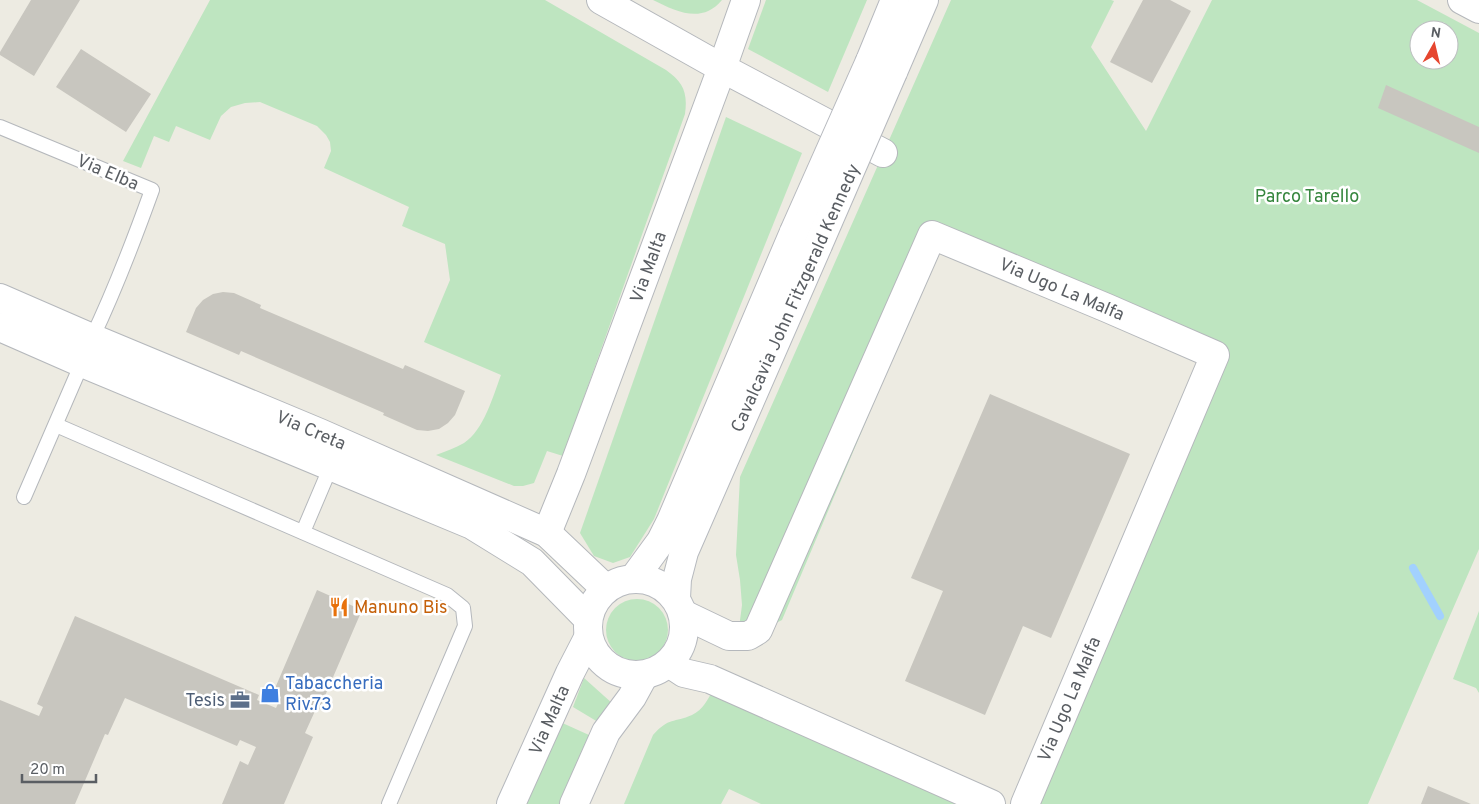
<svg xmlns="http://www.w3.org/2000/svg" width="1479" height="804" viewBox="0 0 1479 804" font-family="Overpass,sans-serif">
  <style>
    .green { fill: #bee5c0; fill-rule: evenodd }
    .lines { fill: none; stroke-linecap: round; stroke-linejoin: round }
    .stream { stroke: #a2d1fe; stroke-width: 8 }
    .building { fill: #c8c6bf }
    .lane-casing { stroke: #b5b8bc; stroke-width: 16 }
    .street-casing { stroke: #b5b8bc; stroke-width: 30 }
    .secondary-casing { stroke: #b6b9be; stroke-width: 30 }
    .lane { stroke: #fff; stroke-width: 14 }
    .street { stroke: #fff; stroke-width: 28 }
    .secondary { stroke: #fff; stroke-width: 28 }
    .secondary-bridge-casing { stroke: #b6b9be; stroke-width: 30; stroke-linecap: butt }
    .secondary-bridge { stroke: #fff; stroke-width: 28 }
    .labels { text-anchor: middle; stroke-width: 5; stroke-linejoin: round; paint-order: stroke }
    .street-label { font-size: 18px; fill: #5a5e63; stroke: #fff }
    .park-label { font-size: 18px; fill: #36863e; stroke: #fff }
    .food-label { font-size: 18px; fill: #c56008; stroke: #fff; text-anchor: start }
    .shop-label { font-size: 18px; fill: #366cbe; stroke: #fff; text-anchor: start }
    .service-label { font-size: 18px; fill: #4e5e75; stroke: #fff; text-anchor: end }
  </style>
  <rect width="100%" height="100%" fill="#edebe2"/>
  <g class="green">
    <path d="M210,0h335l121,70c17,12 22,22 19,44l-122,342 -16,-5 -13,32 -11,3h-9l-78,-31c10,-4 19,-7 28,-12 20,-13 29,-47 37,-68l-77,-33 26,-62 -5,-36 -43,-18 7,-19 -85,-39 7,-17 -1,-9 -4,-7 -9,-9 -57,-24 -15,1 -14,4 -10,9 -11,24 -34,-14 -7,16 -15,-6 -13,32 -18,-7z"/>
    <path d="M653,0h69c-20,24 -45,12 -69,0z"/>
    <polygon points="766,0 867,0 828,92 748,49"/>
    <path d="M951,0h160l3,1 -23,46 55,84 66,-131h205l62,33v516l-111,255h-335l194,-453 -281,-119 -164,388 -18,9 -25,-1 3,-23 -2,-25 -4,-25 4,-78zM1419,30h30v30h-30z"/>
    <polygon points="726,117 802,153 654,519 630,557 613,563 594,556 580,533"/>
    <circle cx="637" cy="630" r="31"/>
    <polygon points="1479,611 1479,693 1476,688 1453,679"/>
    <polygon points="584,678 613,704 603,725 573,707"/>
    <path d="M713,690l254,114h-206l-32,-15 -8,15h-97l29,-69c16,-18 21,-12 39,-20 11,-5 16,-16 21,-25z"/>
    <polygon points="558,721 589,735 560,804 522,804"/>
  </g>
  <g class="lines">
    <polyline class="stream" points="1413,568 1440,616"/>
  </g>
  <g class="building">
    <polygon points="31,0 80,0 34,76 0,55 0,52"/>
    <polygon points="1143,0 1170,0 1191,11 1152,83 1110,62"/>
    <polygon points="81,49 151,94 126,132 56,87"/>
    <polygon points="1386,85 1479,127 1479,153 1378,108"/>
    <polygon points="223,292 234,293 261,305 260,308 403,369 405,365 465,391 455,415 448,423 439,429 428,431 417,430 383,415 384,413 241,351 239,355 186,332 196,308 203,300 213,294"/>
    <polygon points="990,394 1130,454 1051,638 1023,626 985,715 905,681 943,591 911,578"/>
    <polygon points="317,590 362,610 318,712 315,711 305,733 313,737 284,804 222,804 240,761 248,765 256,747 240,740 237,746 125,698 108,735 105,734 75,804 0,804 0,700 39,716 43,707 37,704 75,616 259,695 257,700 276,708 281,697 273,693"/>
    <polygon points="1428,786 1471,804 1421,804"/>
  </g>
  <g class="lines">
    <defs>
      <g id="lane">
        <path d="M0,127l152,63c-18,50 -37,100 -60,148"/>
        <polyline points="56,425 447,595 463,608 465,626 389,804"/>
        <polyline points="24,497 82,363"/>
        <polyline points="303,532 331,466"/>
      </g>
      <g id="street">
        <polyline points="601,0 722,68 883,153"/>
        <polyline points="1462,0 1479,9"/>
        <polyline points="0,298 92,338 320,433 547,533 606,589"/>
        <polyline points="0,327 82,363 472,525 532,562 588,619"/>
        <polyline points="547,533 571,474 722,68 746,0"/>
        <polyline points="683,614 729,636 748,636 758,630 932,235 1107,308 1215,355 1025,804"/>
        <polyline points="669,663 684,673 710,679 991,804"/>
      </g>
      <g id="secondary">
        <polyline points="870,61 895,0"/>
        <polyline points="893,72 924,0"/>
        <polyline points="634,578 661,541 671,521 794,232"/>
        <circle cx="636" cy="627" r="48"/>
        <polyline points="676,598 677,579 684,552 818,245"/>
        <polyline points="511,804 570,673 588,638"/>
        <polyline points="574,804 606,732 632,697 644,675"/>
      </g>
    </defs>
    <use href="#lane" class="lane-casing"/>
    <use href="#street" class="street-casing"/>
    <use href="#secondary" class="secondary-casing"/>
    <use href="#lane" class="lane"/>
    <use href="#street" class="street"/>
    <use href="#secondary" class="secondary"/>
    <defs>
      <g id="secondary-bridge">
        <polyline points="794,232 870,61"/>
        <polyline points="818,245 893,72"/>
      </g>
    </defs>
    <use href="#secondary-bridge" class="secondary-bridge-casing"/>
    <use href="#secondary-bridge" class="secondary-bridge"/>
  </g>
  <defs>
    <symbol id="restaurant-bare" viewBox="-9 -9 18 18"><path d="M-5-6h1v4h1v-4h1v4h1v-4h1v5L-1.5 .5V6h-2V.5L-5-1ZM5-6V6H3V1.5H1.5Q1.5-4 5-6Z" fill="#e8710a" stroke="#fff" stroke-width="2.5" paint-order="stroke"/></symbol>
    <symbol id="shop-bare" viewBox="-9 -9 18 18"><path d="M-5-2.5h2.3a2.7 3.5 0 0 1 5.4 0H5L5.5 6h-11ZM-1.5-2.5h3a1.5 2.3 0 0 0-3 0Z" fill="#3f7fe0" stroke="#fff" stroke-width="2.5" paint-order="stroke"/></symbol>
    <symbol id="office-bare" viewBox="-9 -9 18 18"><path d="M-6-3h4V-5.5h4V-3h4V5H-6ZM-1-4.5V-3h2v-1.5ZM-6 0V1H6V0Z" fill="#5c6f8a" stroke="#fff" stroke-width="2.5" paint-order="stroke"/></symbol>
  </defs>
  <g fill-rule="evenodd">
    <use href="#restaurant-bare" x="325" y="593" width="28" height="28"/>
    <use href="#shop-bare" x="256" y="679" width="28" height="28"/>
    <use href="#office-bare" x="226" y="686" width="28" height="28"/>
  </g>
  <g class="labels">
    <g class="street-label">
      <text transform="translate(108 172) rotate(23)" y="6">Via Elba</text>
      <text transform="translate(648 267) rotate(-70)" y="6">Via Malta</text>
      <text transform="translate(1062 289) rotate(23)" y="6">Via Ugo La Malfa</text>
      <text transform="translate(795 298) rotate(-66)" y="6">Cavalcavia John Fitzgerald Kennedy</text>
      <text transform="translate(311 430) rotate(23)" y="6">Via Creta</text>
      <text transform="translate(1069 699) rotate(-67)" y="6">Via Ugo La Malfa</text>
      <text transform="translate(549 720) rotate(-66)" y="6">Via Malta</text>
    </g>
    <g class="park-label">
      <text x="1307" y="202">Parco Tarello</text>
    </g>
    <g class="food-label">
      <text x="354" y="613">Manuno Bis</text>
    </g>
    <g class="shop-label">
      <text x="285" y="689">Tabaccheria<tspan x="285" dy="21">Riv.73</tspan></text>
    </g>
    <g class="service-label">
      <text x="225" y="706">Tesis</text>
    </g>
  </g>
  <g transform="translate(1434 45) rotate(8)"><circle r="24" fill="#ffffff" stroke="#bdbfc1"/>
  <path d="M0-4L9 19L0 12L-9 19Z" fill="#e6462f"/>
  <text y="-8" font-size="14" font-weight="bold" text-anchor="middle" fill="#5a5e63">N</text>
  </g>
  <path d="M22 774v8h74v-8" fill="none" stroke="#5a5e63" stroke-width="2.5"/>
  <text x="30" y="774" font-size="15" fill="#5a5e63" stroke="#ffffff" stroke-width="4" paint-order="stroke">20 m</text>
</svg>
